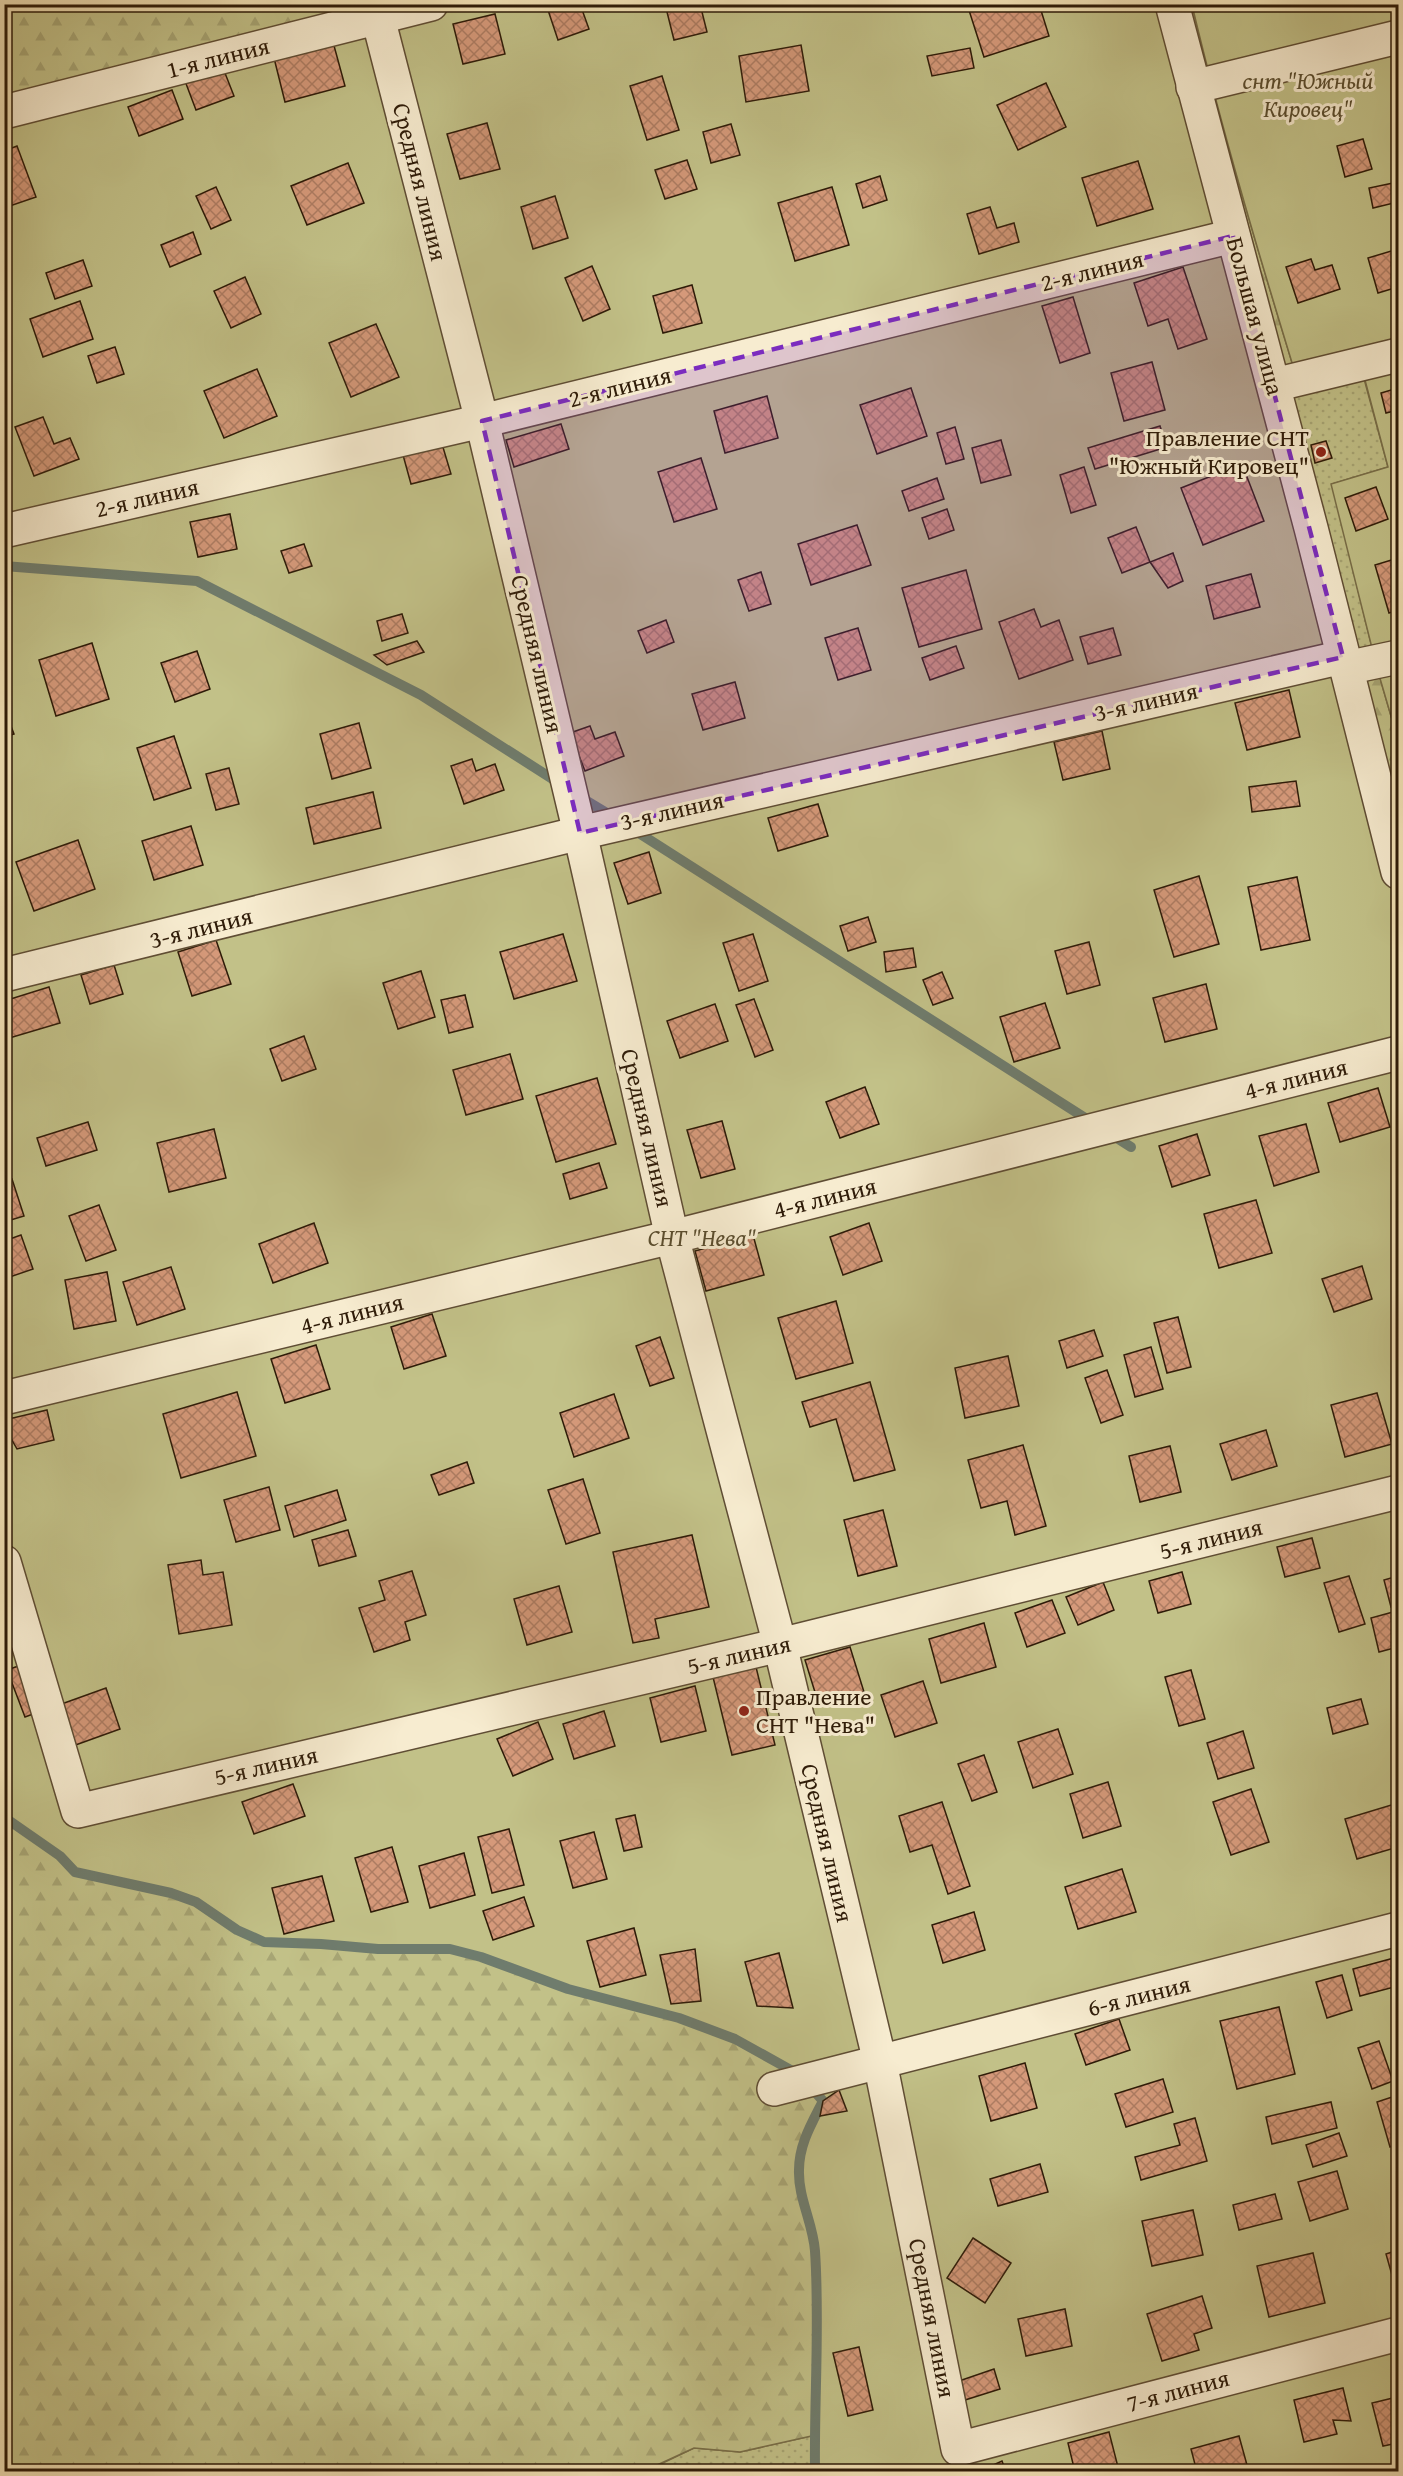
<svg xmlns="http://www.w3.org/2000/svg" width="1403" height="2476" viewBox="0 0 1403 2476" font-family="'Gentium Book Plus',serif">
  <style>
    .grass { fill: url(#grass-dots); stroke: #786e48; stroke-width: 1.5 }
    .forest { fill: url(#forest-firs); stroke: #786e48; stroke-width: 1.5 }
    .garden { fill: #c2c188; stroke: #786e48; stroke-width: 1.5 }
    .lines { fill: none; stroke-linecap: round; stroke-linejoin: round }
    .stream { stroke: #6f7c6d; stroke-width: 10 }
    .building { fill: url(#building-cross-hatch); stroke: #2e1b08; stroke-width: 1.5 }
    .minor-casing { stroke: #5f4d34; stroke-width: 36 }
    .minor { stroke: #f7ecd0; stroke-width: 33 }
    .marked { fill: #7b2cbf; fill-opacity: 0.2; stroke: #7b2cbf; stroke-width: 4.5; stroke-dasharray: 12 8; stroke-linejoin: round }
    .poi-dot { fill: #8f2418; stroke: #f7ecd0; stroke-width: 2 }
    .labels { text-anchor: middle; stroke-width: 6; stroke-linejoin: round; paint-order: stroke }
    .street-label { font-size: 24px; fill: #2e1b08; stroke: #f7ecd0 }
    .park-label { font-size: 24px; font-style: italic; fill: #5a4d2e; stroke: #f7ecd0 }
    .poi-label { font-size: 24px; fill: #2e1b08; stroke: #f7ecd0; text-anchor: end }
  </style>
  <defs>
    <pattern id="grass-dots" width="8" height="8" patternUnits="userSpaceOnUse" patternTransform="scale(1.5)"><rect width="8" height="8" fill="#c2c188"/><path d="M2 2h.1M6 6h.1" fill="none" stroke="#a7a574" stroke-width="1.8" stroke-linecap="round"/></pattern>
    <pattern id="forest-firs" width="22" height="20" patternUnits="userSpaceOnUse" patternTransform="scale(1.5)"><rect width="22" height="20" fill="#c2c188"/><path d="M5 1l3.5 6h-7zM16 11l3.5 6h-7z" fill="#a7a574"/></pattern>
    <pattern id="building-cross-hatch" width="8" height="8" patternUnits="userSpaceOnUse" patternTransform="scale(1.5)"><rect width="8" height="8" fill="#d5997a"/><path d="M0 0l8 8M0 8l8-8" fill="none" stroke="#ad7c62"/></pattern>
  </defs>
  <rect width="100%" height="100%" fill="#f2e2b6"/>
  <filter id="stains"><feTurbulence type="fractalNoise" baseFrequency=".00333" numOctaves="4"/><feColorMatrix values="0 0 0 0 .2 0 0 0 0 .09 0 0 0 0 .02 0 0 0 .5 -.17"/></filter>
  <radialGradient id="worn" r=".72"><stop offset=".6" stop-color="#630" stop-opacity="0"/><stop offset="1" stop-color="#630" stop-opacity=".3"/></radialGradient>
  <g class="grass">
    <polygon points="1360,364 1388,467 1332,484 1377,668 1348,675 1272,378"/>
    <polygon points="816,2435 816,2471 644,2472 694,2448 740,2452"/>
  </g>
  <g class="forest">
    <polygon points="5,5 431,5 5,112"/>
    <path d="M1173,5h19c30,126 67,250 105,374l-25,-1z"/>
    <polygon points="1377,668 1398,740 1398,872 1348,675"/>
    <polygon points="4,1817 60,1856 75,1872 171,1893 196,1902 264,1942 378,1949 450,1949 604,2000 723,2034 783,2065 823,2101 804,2139 799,2169 815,2247 816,2435 740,2452 694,2448 644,2471 5,2471"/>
  </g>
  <g class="garden">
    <polygon points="431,5 1173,5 1398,872 1398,2471 816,2471 815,2247 799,2169 804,2139 823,2101 783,2065 723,2034 604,2000 450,1949 378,1949 264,1942 196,1902 171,1893 75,1872 60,1856 5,1817 5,112"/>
    <path d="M1192,5h206v735l-21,-72 -46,-184 57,-17 -27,-102 -64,14c-38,-124 -75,-248 -105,-374z"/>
  </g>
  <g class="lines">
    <g class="stream">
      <polyline points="4,566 197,581 421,695 562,785"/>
      <polyline points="577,795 615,818"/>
      <polyline points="631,828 1093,1123"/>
      <polyline points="1109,1133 1131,1147"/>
      <polyline points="4,1817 60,1856 75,1872 171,1893 196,1902 237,1930 264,1942 321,1944 378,1949 450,1949 481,1957 568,1989 679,2018 735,2039 798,2074"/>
      <path d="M809,2085l14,16c-11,22 -24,43 -24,69 -1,28 14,53 16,81 5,74 -1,147 0,221"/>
    </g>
  </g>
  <g class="building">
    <polygon points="546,4 580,4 589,29 558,40"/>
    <polygon points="665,4 700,4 707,32 674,40"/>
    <polygon points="967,4 1039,4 1049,36 984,57"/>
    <polygon points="495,14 505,54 463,64 453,24"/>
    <polygon points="333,42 345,86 285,102 274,58"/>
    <polygon points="801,45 809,91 746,102 739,56"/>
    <polygon points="970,48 974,68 932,76 927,56"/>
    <polygon points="223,68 234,96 196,110 185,81"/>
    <polygon points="662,76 679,130 647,140 630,86"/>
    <polygon points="1046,83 1066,127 1018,150 997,105"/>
    <polygon points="172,90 183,119 139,136 128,107"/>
    <polygon points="487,123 500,169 460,179 447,134"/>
    <polygon points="731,124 740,155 711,163 703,132"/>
    <polygon points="1363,139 1372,169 1345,177 1337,146"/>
    <polygon points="17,146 36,197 4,208 4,151"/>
    <polygon points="687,160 697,189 665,199 655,170"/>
    <polygon points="1138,161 1153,209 1097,226 1082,178"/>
    <polygon points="348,163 364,203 307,225 291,186"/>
    <polygon points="880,176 887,200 863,208 856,184"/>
    <polygon points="1398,182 1398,202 1373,208 1369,188"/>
    <polygon points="216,187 231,220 211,229 196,196"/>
    <polygon points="832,187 849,245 795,261 778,203"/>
    <polygon points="555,196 568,238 533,249 521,207"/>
    <polygon points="990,207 997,228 1014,223 1019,242 979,254 967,214"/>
    <polygon points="193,232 201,254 170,267 161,245"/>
    <polygon points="1398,249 1398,287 1378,293 1368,258"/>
    <polygon points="1311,259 1315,270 1332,265 1340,289 1298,303 1286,267"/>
    <polygon points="83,260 92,286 55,299 46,273"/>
    <polygon points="592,266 610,309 583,321 565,278"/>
    <polygon points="1183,267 1207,339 1178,349 1168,319 1148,326 1134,283"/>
    <polygon points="245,277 261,314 231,328 214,291"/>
    <polygon points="692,285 702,323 663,333 653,296"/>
    <polygon points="1073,297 1090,353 1060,363 1042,306"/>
    <polygon points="80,301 93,339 43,357 30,319"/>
    <polygon points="376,324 399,377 351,397 329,343"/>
    <polygon points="115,347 124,374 97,383 88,356"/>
    <polygon points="1152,362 1165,410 1124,421 1111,373"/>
    <polygon points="257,369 277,416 224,438 204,391"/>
    <polygon points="911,388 927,436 877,454 860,405"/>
    <polygon points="1398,388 1398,410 1386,413 1381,393"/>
    <polygon points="767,396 778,438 725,453 714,411"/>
    <polygon points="43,417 54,444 70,438 79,459 34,476 15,427"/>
    <polygon points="561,424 569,449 514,467 506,440"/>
    <polygon points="1160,426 1167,447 1095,469 1088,448"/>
    <polygon points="955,427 964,459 946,464 937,433"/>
    <polygon points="1001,440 1011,475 981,483 972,448"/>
    <polygon points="1326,441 1332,458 1315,463 1311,445"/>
    <polygon points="442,444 451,474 411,484 403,455"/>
    <polygon points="701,458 717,509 674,522 658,472"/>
    <polygon points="1242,464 1264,521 1203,545 1181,488"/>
    <polygon points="1084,467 1096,505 1071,513 1060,475"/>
    <polygon points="937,478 944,499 909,511 902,491"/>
    <polygon points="1376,487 1388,519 1356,531 1345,498"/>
    <polygon points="947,509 954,530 929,539 922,518"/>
    <polygon points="230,514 237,549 198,557 190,522"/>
    <polygon points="857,525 871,565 811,585 798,544"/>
    <polygon points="1136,527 1150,562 1122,573 1108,538"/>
    <polygon points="304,544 312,566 289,573 281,551"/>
    <polygon points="1173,553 1183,581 1168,588 1150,562"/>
    <polygon points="1398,558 1398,610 1389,613 1375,565"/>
    <polygon points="966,570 982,629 919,647 902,588"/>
    <polygon points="761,572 771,604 749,611 738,580"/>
    <polygon points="1251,574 1260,607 1214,619 1206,586"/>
    <polygon points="1034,609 1041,627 1059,620 1073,660 1019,679 999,622"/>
    <polygon points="402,614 408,633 382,641 377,621"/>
    <polygon points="666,620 674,642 647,653 638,631"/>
    <polygon points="858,628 871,670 838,680 825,638"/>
    <polygon points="1113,628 1121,655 1088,664 1080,637"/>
    <polygon points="417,641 424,652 387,665 374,655"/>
    <polygon points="92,643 109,699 56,716 39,660"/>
    <polygon points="956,646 964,668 930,680 922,658"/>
    <polygon points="197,651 210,689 175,702 161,663"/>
    <polygon points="735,682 745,718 703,730 692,694"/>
    <polygon points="1289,690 1300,737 1247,750 1235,703"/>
    <polygon points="4,708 14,734 4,737"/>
    <polygon points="359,723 371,768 332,779 320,734"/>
    <polygon points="590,726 595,739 615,732 624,756 585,771 570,733"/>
    <polygon points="1102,731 1110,769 1063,780 1054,742"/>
    <polygon points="174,736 191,788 154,800 137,748"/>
    <polygon points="472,759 476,771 495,764 504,790 464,804 451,766"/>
    <polygon points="229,768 239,804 216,810 206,774"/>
    <polygon points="1296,781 1300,806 1252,812 1249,787"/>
    <polygon points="373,792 381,828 314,844 306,808"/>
    <polygon points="818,804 828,836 778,851 768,818"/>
    <polygon points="191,826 203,865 154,880 142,841"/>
    <polygon points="78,840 95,889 34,911 16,862"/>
    <polygon points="649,852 661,893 628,904 614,863"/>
    <polygon points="1199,876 1219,944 1174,957 1154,890"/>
    <polygon points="1297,877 1310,940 1261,950 1248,887"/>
    <polygon points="868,917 876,942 848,951 840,926"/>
    <polygon points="563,934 577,981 514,999 500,952"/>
    <polygon points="753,934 768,981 739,991 723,943"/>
    <polygon points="216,940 231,984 192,996 178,952"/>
    <polygon points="1089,942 1100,985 1067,994 1055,951"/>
    <polygon points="913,948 916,967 886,972 884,952"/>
    <polygon points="114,965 123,994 90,1004 81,975"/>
    <polygon points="421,971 435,1017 398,1029 383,983"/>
    <polygon points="942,972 953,998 933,1005 923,980"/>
    <polygon points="1206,984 1217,1029 1165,1042 1153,998"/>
    <polygon points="49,987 60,1023 6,1039 4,1001"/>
    <polygon points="465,995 473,1027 449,1033 441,1000"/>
    <polygon points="754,999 773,1050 755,1057 736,1005"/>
    <polygon points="1045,1003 1060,1048 1014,1062 1000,1017"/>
    <polygon points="715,1004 728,1041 680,1058 667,1021"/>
    <polygon points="304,1036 316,1069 282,1081 270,1049"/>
    <polygon points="510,1054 523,1099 466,1115 453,1070"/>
    <polygon points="597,1078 616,1144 556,1162 536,1096"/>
    <polygon points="865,1087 879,1124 840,1138 826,1102"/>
    <polygon points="1378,1088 1390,1127 1340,1142 1328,1103"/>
    <polygon points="722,1121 735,1169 701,1178 687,1130"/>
    <polygon points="88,1122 97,1150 46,1166 37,1138"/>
    <polygon points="1306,1124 1319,1172 1274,1186 1259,1136"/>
    <polygon points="214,1129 226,1178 169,1192 157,1143"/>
    <polygon points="1197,1134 1210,1175 1172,1187 1159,1146"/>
    <polygon points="599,1163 607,1188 570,1199 563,1174"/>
    <polygon points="12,1179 24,1216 4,1222 4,1181"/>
    <polygon points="1256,1200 1272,1253 1219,1268 1204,1214"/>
    <polygon points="99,1205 116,1250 86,1261 69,1216"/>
    <polygon points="314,1223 328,1263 273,1283 259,1244"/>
    <polygon points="869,1223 882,1261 843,1275 830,1237"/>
    <polygon points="21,1235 33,1269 4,1279 4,1241"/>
    <polygon points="753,1235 764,1275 706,1291 695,1251"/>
    <polygon points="1362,1266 1372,1299 1334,1312 1322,1279"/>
    <polygon points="171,1267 185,1309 137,1325 123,1282"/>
    <polygon points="107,1272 116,1321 74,1329 65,1280"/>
    <polygon points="836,1301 853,1363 796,1379 778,1318"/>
    <polygon points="432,1314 446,1356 404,1369 391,1327"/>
    <polygon points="1178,1317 1191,1367 1167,1373 1154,1323"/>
    <polygon points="1094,1330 1103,1356 1067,1368 1059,1341"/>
    <polygon points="660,1337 674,1378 650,1386 636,1346"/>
    <polygon points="316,1345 330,1389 285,1403 271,1359"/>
    <polygon points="1151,1347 1163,1389 1135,1397 1124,1355"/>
    <polygon points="1008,1356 1019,1406 965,1418 955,1368"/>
    <polygon points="1107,1370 1123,1415 1101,1423 1085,1378"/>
    <polygon points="870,1382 895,1470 854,1481 836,1419 810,1427 802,1402"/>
    <polygon points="237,1392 256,1456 181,1478 163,1414"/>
    <polygon points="1377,1393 1392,1444 1345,1457 1331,1405"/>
    <polygon points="614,1394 629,1438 574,1457 560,1413"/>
    <polygon points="47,1410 54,1440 17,1449 4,1426 4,1420"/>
    <polygon points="1266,1430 1277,1466 1232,1480 1220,1444"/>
    <polygon points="1023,1445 1046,1526 1015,1535 1007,1501 981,1508 968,1460"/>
    <polygon points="1170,1446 1181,1492 1140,1502 1129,1456"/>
    <polygon points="467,1462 474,1483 439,1495 431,1475"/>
    <polygon points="583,1479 600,1533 566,1544 548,1490"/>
    <polygon points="269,1487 280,1530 236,1542 224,1500"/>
    <polygon points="337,1490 346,1520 294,1537 285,1506"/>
    <polygon points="883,1510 897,1566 858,1576 844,1520"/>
    <polygon points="348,1530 356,1556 319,1566 312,1540"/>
    <polygon points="692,1535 709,1607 655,1619 659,1638 633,1643 613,1552"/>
    <polygon points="1312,1538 1320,1568 1285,1577 1277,1547"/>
    <polygon points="201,1560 203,1575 223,1572 232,1625 179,1634 168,1565"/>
    <polygon points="412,1571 426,1615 405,1622 410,1640 374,1652 359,1608 385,1600 379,1581"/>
    <polygon points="1182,1572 1191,1604 1158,1613 1149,1581"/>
    <polygon points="1349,1576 1365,1624 1339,1632 1324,1583"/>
    <polygon points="1398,1576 1398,1605 1391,1607 1384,1580"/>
    <polygon points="1103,1582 1114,1610 1078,1625 1066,1597"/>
    <polygon points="559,1586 572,1632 527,1645 514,1599"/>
    <polygon points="1052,1600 1065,1633 1027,1647 1015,1613"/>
    <polygon points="1393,1612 1398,1631 1398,1647 1379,1652 1371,1618"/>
    <polygon points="984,1623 996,1667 941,1683 929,1639"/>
    <polygon points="850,1647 864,1692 819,1705 805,1660"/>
    <polygon points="27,1663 44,1710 25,1717 7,1670"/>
    <polygon points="756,1667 775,1745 732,1755 713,1677"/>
    <polygon points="1191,1670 1205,1719 1179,1726 1165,1677"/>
    <polygon points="923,1681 937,1723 895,1737 881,1695"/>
    <polygon points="695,1686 706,1731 661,1742 650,1698"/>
    <polygon points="106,1688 120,1729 70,1747 56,1706"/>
    <polygon points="1361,1699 1368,1724 1333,1734 1327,1708"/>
    <polygon points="604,1711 615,1746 574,1759 563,1724"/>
    <polygon points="538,1722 553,1759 513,1776 497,1739"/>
    <polygon points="1058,1729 1073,1774 1033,1788 1018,1742"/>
    <polygon points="1243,1731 1254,1768 1218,1779 1207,1743"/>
    <polygon points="984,1755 997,1792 972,1801 958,1764"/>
    <polygon points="1108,1782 1121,1826 1083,1838 1070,1794"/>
    <polygon points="293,1784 305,1816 254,1834 242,1802"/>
    <polygon points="1251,1789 1269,1842 1231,1855 1213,1802"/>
    <polygon points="942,1802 970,1886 948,1894 932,1845 910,1852 899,1816"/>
    <polygon points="1398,1803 1398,1847 1357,1859 1345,1819"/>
    <polygon points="635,1815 642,1847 624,1851 616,1819"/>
    <polygon points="509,1829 524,1885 492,1893 478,1837"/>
    <polygon points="594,1832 607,1879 573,1888 560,1841"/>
    <polygon points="392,1847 408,1902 371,1912 355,1858"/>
    <polygon points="464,1853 475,1895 430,1908 419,1866"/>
    <polygon points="1122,1869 1136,1912 1078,1929 1065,1887"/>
    <polygon points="322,1876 334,1921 284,1934 272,1888"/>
    <polygon points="524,1897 534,1926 493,1940 483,1911"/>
    <polygon points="974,1912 985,1950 943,1963 932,1925"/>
    <polygon points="634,1928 646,1975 600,1987 587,1941"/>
    <polygon points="695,1949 701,2001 671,2004 660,1955"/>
    <polygon points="779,1953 793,2008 757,2006 745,1962"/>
    <polygon points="1394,1958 1398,1974 1398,1986 1360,1996 1353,1969"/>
    <polygon points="1342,1975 1352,2010 1327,2018 1316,1982"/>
    <polygon points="1279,2007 1295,2074 1237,2089 1220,2021"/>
    <polygon points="1119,2019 1130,2050 1086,2065 1075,2034"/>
    <polygon points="1379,2041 1393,2081 1372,2089 1358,2048"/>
    <polygon points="1025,2063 1037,2108 991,2121 979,2076"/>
    <polygon points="1163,2079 1173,2112 1126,2127 1115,2094"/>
    <polygon points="839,2090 847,2111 820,2116 823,2101"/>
    <polygon points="1398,2095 1398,2144 1390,2147 1377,2102"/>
    <polygon points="1331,2102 1337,2128 1272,2144 1266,2117"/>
    <polygon points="1195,2118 1207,2161 1141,2180 1135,2157 1180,2145 1174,2124"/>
    <polygon points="1339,2133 1347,2156 1313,2167 1306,2145"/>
    <polygon points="1040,2164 1048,2192 998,2206 990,2179"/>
    <polygon points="1337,2171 1348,2209 1310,2221 1298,2182"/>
    <polygon points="1275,2194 1282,2219 1239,2230 1233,2205"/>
    <polygon points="1193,2210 1203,2255 1152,2266 1142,2221"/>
    <polygon points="973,2238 1011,2263 985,2303 947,2278"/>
    <polygon points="1398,2250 1398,2293 1397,2293 1386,2254"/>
    <polygon points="1313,2253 1325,2303 1269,2317 1257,2266"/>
    <polygon points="1202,2296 1212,2328 1194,2334 1199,2350 1162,2361 1147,2314"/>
    <polygon points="1065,2309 1072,2346 1026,2356 1018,2319"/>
    <polygon points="859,2347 873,2410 848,2416 833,2353"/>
    <polygon points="994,2369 1000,2389 965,2400 959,2381"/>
    <polygon points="1343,2388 1351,2421 1333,2420 1337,2434 1304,2442 1294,2400"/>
    <polygon points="1393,2398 1398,2418 1398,2443 1383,2446 1372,2403"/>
    <polygon points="1109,2432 1118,2467 1101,2472 1075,2472 1068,2443"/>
    <polygon points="1239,2436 1247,2465 1222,2472 1197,2472 1191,2449"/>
    <polygon points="1002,2461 1006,2472 978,2472"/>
  </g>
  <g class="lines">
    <defs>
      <g id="minor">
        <polyline points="1172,4 1311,528 1398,872"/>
        <polyline points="378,18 482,421 580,833 672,1237 780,1645 880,2062 958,2449 1398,2334"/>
        <polyline points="1193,87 1398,37"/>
        <polyline points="4,112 431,4"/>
        <polyline points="1274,385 1398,355"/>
        <polyline points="4,531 482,421 1233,236"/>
        <polyline points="1346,668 1398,657"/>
        <polyline points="4,975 580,833 1343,657"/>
        <polyline points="4,1398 672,1237 1398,1053"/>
        <polyline points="4,1562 78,1811 780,1645 1398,1492"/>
        <polyline points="774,2089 1398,1929"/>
      </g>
    </defs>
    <use href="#minor" class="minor-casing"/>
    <use href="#minor" class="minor"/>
  </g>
  <path class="marked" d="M1233,236l110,421 -763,176 -98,-412z"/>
  <g class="poi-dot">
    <circle cx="1321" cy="452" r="6"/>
    <circle cx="744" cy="1711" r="6"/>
  </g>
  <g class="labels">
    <g class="street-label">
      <text transform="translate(218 58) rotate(-14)" y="8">1-я линия</text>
      <text transform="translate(420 182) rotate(76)" y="8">Средняя линия</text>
      <text transform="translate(1092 271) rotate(-14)" y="8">2-я линия</text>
      <text transform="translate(1255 316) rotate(75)" y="8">Большая улица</text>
      <text transform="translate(620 387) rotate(-14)" y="8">2-я линия</text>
      <text transform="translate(147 498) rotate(-13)" y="8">2-я линия</text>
      <text transform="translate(537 654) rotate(77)" y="8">Средняя линия</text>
      <text transform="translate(1146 702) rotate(-13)" y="8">3-я линия</text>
      <text transform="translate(672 811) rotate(-13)" y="8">3-я линия</text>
      <text transform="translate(201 928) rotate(-14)" y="8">3-я линия</text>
      <text transform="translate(1296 1079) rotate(-14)" y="8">4-я линия</text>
      <text transform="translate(647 1128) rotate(77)" y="8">Средняя линия</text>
      <text transform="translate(825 1198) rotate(-14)" y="8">4-я линия</text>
      <text transform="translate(352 1314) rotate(-14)" y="8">4-я линия</text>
      <text transform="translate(1211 1539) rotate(-14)" y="8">5-я линия</text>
      <text transform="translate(739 1655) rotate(-13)" y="8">5-я линия</text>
      <text transform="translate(266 1766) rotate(-13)" y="8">5-я линия</text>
      <text transform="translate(827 1843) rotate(77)" y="8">Средняя линия</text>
      <text transform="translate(1139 1996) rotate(-14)" y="8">6-я линия</text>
      <text transform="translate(932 2318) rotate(79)" y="8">Средняя линия</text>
      <text transform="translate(1178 2391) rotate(-15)" y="8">7-я линия</text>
    </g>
    <g class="park-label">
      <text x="1308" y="89">снт "Южный<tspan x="1308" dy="28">Кировец"</tspan></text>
      <text x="702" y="1246">СНТ "Нева"</text>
    </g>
    <g class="poi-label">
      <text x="1309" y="446">Правление СНТ<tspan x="1309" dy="28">"Южный Кировец"</tspan></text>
      <text x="756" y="1705" text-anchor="start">Правление<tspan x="756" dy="28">СНТ "Нева"</tspan></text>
    </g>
  </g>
  <rect width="1403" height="2476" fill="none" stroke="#f2e2b6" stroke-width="24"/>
  <rect x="6" y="6" width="1391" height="2464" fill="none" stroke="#2e1b08" stroke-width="3"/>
  <rect x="12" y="12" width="1379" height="2452" fill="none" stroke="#2e1b08" stroke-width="1.5"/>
  <rect width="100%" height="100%" filter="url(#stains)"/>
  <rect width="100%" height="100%" fill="url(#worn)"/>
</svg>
